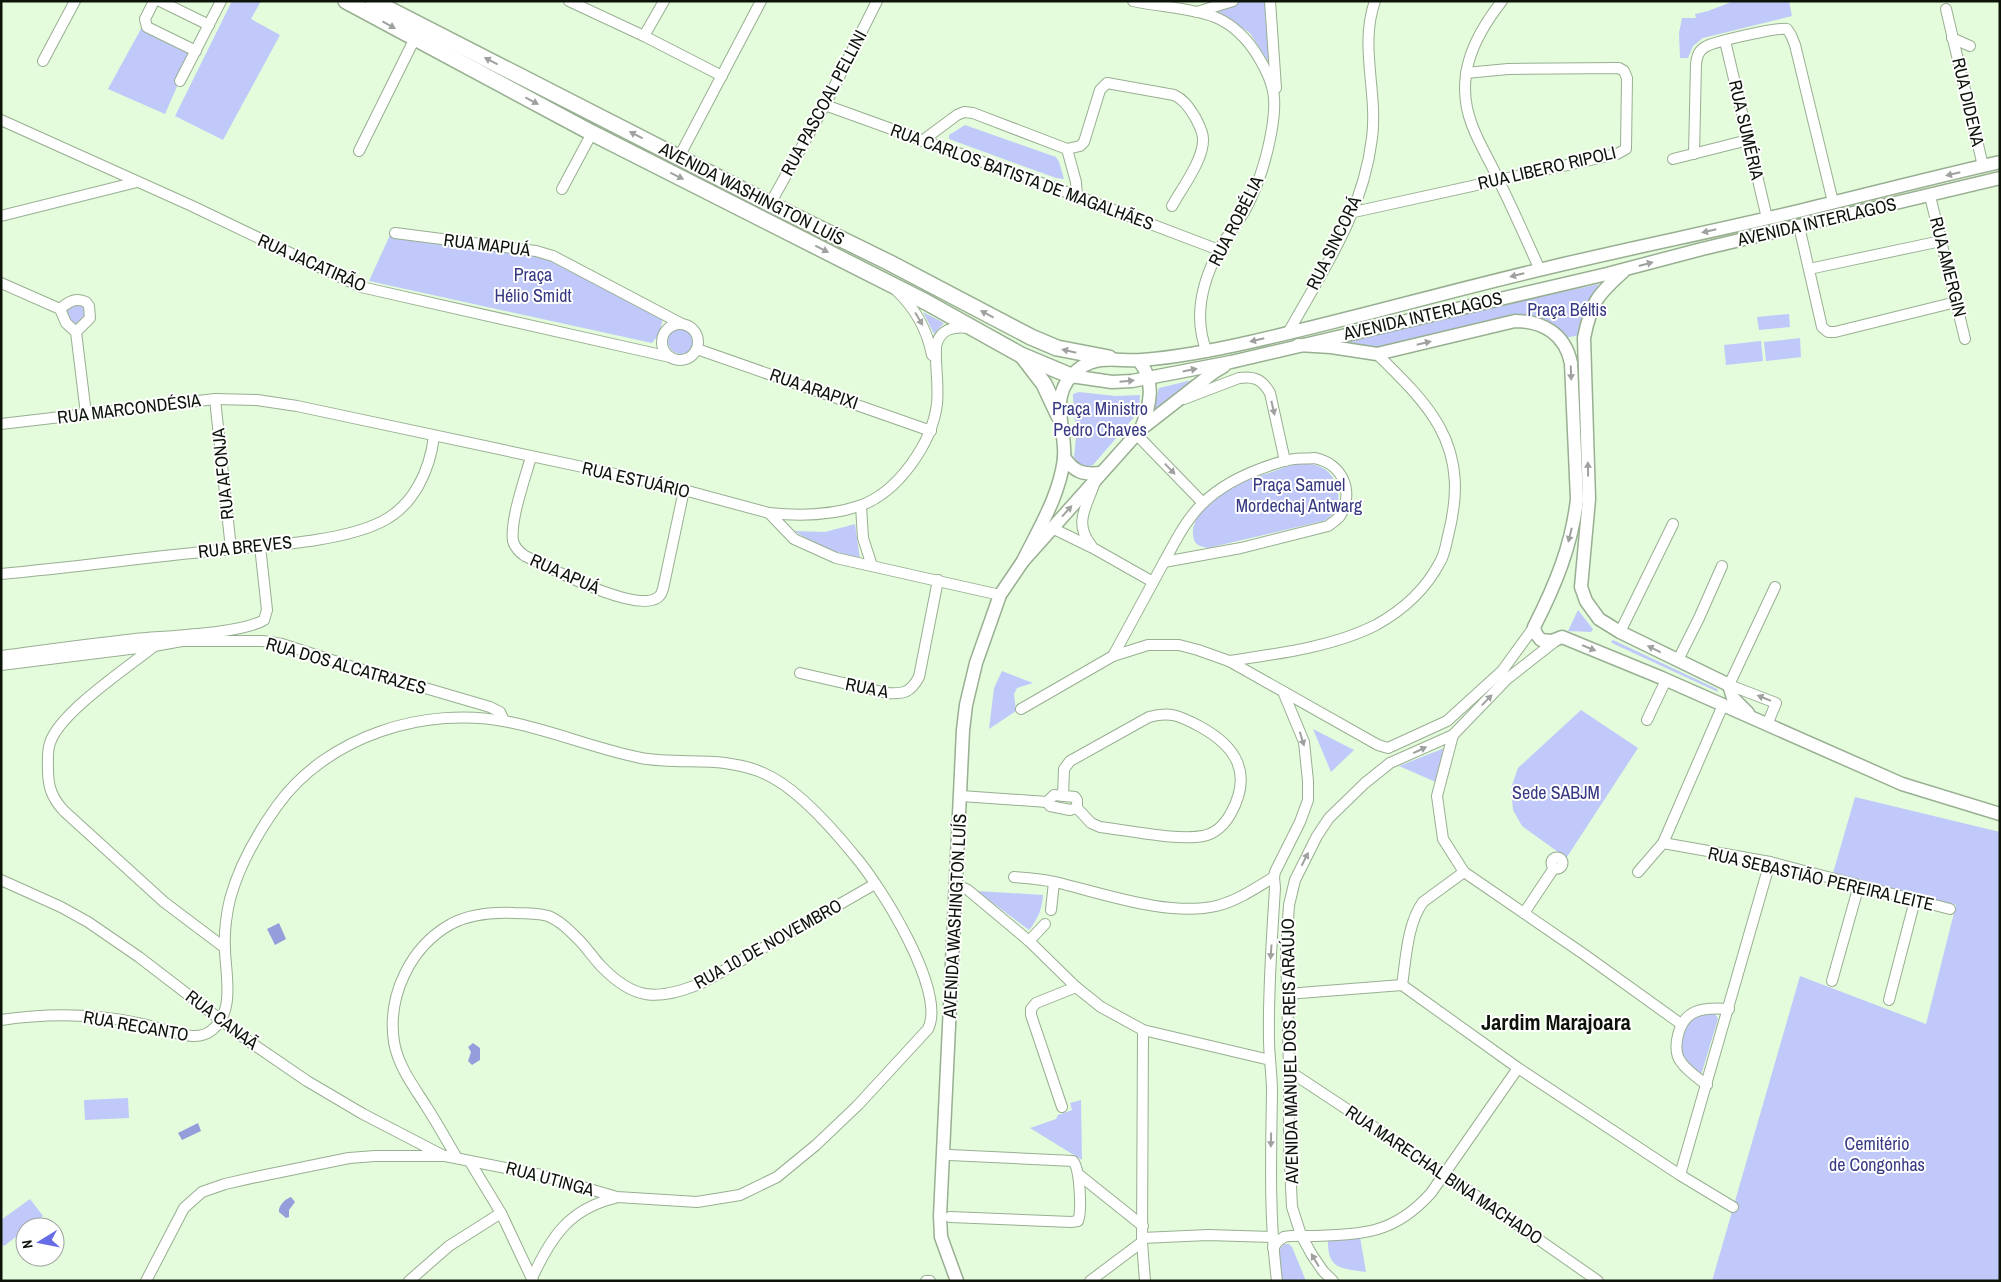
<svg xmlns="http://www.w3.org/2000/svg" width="2001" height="1282" viewBox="0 0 2001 1282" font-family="'Archivo Narrow',sans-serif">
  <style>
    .green { fill: #c0c9fa }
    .water { fill: #959edb }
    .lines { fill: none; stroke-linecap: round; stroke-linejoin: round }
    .minor-casing { stroke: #98af91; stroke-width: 12 }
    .major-casing { stroke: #98af91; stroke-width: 15 }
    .highway-casing { stroke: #98af91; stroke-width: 18 }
    .minor { stroke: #fff; stroke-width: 10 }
    .major { stroke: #fff; stroke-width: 12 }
    .highway { stroke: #fff; stroke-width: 15 }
    .oneway { fill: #9ea19d }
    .labels { text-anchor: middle; stroke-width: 4; stroke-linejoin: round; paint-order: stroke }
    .street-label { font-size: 18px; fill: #0c1409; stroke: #fff }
    .park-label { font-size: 18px; fill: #373a83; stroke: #fff }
    .district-label { font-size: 22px; font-weight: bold; fill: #0c1409; stroke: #fff }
  </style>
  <rect width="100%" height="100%" fill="#e4fcdc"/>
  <g class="green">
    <polygon points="232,1 261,1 251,19 280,35 223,140 175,116"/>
    <polygon points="1238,1 1266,1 1265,15 1270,64 1250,33 1217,11"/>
    <polygon points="1734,1 1789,1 1792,16 1703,38 1693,46 1688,58 1680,58 1679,33 1682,18 1696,18 1695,14 1708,11"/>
    <polygon points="142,27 192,52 165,114 108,89"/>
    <polygon points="965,125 1056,157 1059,162 1064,179 1056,178 949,139 949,135"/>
    <polygon points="390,235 463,247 542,256 663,316 660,333 652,343 369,281"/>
    <polygon points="1599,284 1589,305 1581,335 1564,338 1552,324 1519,316 1377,350 1320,344"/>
    <polygon points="70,303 85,305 88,316 77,326 70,324 65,310"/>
    <polygon points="923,312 944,323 934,334"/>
    <polygon points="1789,314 1790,327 1759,330 1757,317"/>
    <circle cx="681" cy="341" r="13"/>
    <polygon points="1800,338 1801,357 1766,361 1764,342"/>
    <polygon points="1761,341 1763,361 1726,365 1724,345"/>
    <polygon points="1192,380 1191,383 1157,409 1154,408 1159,388"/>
    <polygon points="1079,392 1116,396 1140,395 1139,409 1136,415 1093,465 1085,468 1077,462 1074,457 1076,437 1073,397 1073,394"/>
    <path d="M1303,463c6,1 14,1 20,5 19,11 22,44 0,53l-115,27c-9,-2 -14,-3 -15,-13 -3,-25 38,-49 58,-57 8,-3 17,-4 26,-8 9,-3 16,-6 26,-7z"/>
    <polygon points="855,524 860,559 824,548 794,531 825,532"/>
    <polygon points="1578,610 1593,629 1591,632 1568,631"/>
    <polygon points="1613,640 1717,689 1718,692 1614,644 1611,642"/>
    <polygon points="1002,671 1033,683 1017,688 1014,694 1016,711 989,729 994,688"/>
    <polygon points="1581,710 1638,748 1565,860 1561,854 1522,826 1513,810 1511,788 1518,768"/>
    <polygon points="1313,729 1354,750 1331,772"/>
    <polygon points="1447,747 1438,783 1399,766"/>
    <polygon points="1855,797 2000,832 2000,1281 1712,1281 1800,976 1926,1024 1956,905 1833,873"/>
    <path d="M977,891l66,4c-1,14 -5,24 -14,35z"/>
    <polygon points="1715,1013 1718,1019 1701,1075 1681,1056 1682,1029 1696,1014"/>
    <polygon points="128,1098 129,1118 85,1120 84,1100"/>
    <polygon points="1081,1100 1082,1160 1030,1128 1056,1119 1058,1115 1072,1110 1070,1103"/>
    <polygon points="30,1199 43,1216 29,1227 25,1227 25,1230 4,1246 1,1243 1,1220"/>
    <path d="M1360,1237l6,35c-25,-4 -39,-2 -38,-33z"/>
    <polygon points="1284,1244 1289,1244 1292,1247 1306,1281 1280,1281 1279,1250"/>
  </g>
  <g class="water">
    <polygon points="279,923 286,939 275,945 267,929"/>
    <polygon points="473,1043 480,1048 480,1060 472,1065 468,1061 471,1052 468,1047"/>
    <polygon points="198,1123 201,1131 182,1140 178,1133"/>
    <path d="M291,1197l4,5 -6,8v7l-3,1 -7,-6c-1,-6 6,-13 12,-15z"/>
  </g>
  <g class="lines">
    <defs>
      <g id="minor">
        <polyline points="154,1 145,19 147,27 196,51"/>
        <polyline points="160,1 209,25"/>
        <polyline points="569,1 644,36 722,76"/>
        <path d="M1133,1c27,6 55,6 82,16 19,8 34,24 44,41 17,28 18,44 12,76 -5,27 -13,53 -27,78 -8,13 -18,25 -25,38 -17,32 -26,68 -12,102"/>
        <polyline points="1270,1 1276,88"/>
        <path d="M1502,1c-29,37 -48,77 -30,124 7,19 18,36 26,54 15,30 28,60 42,91"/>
        <polyline points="1946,9 1983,166"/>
        <polyline points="1197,12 1233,1"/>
        <polyline points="644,36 664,1"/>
        <polyline points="1952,38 1970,46"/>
        <polyline points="1725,41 1767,218"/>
        <polyline points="43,61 75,1"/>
        <polyline points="180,81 221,1"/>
        <polyline points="825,105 1077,196 1219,250"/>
        <polyline points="1,120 192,206 361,287 670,357"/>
        <polyline points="922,141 957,115 964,112 973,113 1067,149 1076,182 1077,196"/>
        <path d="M1067,149l13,-3 4,-4 16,-52 7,-7 67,12c11,5 15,13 21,22 4,8 8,14 8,22 1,20 -21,49 -31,67"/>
        <polyline points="359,151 415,38"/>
        <path d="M1694,154l2,-90c1,-7 2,-13 9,-17 7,-5 73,-20 82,-18l4,6 4,10 38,157"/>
        <polyline points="679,157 761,1"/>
        <polyline points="1673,159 1748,140"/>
        <polyline points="562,189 592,133"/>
        <polyline points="1930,196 1965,339"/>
        <polyline points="770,204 825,105 877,1"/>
        <polyline points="1354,212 1617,154 1626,149 1627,78 1624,71 1619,68 1508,69 1466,73"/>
        <polyline points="1,216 137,182"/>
        <polyline points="1799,226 1822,327 1828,332 1835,332 1956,302"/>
        <polyline points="395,233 536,251 553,256 682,324"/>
        <polyline points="1809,269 1941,241"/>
        <polyline points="1,283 60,309 66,323 76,332 86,414"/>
        <path d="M896,290c19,18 31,39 36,65"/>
        <path d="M60,309c8,-7 16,-12 26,-7l3,4 1,12 -14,14"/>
        <circle cx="680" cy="342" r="18"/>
        <path d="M1288,333c36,-65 75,-120 84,-195 6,-46 -13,-92 3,-137"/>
        <polyline points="697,349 931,431"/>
        <polyline points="215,399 231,549"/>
        <path d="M1184,399l55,-21c15,-2 23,1 31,15l15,68"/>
        <polyline points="1,424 215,399 257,400 297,406 611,473 684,490 769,513 794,539 836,558 1000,595"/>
        <polyline points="1136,434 1203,503"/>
        <path d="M531,457c-6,21 -21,63 -18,84 2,7 6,11 12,15 24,11 108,57 132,42 4,-2 5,-6 6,-9l21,-99"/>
        <path d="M1314,458c28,5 41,33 26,58 -3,4 -8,7 -12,10l-87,22 -77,14c11,-20 21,-41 38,-58 21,-21 54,-35 82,-43 9,-3 21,-2 30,-3z"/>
        <polyline points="861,506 863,538 872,566"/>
        <path d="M769,513c30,3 61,3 90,-7 39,-13 73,-63 78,-102 2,-19 -2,-39 -1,-58 4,-17 17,-20 33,-18"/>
        <polyline points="1052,528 1093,548 1153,582"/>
        <path d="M1091,545c-18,-22 -4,-39 4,-63"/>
        <path d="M1,574c77,-7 154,-18 231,-25 43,-4 111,-8 149,-27 33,-16 49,-52 53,-86"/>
        <polyline points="1620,632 1673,524"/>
        <path d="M153,647c-26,21 -94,66 -103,96 -3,8 -2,18 -2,27 0,17 4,28 16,41l100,91 61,46"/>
        <path d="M1,656c45,-6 89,-12 134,-17 29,-3 106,-5 129,-19l3,-10 -7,-64"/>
        <polyline points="1113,656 1164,562"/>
        <polyline points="1678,660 1699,618 1722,566"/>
        <path d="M1229,661c47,-7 104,-14 147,-36 27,-15 50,-36 64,-63 5,-8 6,-18 8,-26 10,-39 11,-74 -9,-110 -16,-28 -40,-50 -62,-72"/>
        <polyline points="1,665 154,646 182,641 263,641 282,644 350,666 490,707 500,712 504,721"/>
        <path d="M800,673l87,20c17,1 23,0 32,-16l19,-97"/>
        <polyline points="1021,709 1113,656 1148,645 1179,645 1198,650 1229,661 1378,745 1388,748 1447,721 1502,671 1534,627"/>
        <polyline points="1647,720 1666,680"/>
        <polyline points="1767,725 1776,703 1729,685 1775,587"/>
        <polyline points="1453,735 1437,796 1443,839 1464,872 1585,955 1681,1024"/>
        <polygon points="1054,795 1075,797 1077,800 1077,808 1070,810 1050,806 1047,802"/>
        <polyline points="961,796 1047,802"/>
        <path d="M1063,796l1,-27 6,-8 79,-44c21,-6 31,-1 50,9 37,20 54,47 32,87 -6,11 -16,21 -28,23 -25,5 -77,-6 -103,-9l-9,-4 -14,-15"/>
        <polyline points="1663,843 1770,862 1950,909"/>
        <circle cx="1557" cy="863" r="5.5"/>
        <polyline points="1638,872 1663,843 1723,705"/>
        <path d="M1014,877c13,1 28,2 41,5 47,11 113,35 161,24 21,-5 40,-18 58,-29"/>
        <polyline points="1,880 61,907 88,922 139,957 247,1040 307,1081 363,1114 444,1156"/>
        <polyline points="957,885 968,890 1029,941 1076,987 1101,1007 1143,1030 1270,1060"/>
        <polyline points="1051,910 1054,882"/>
        <polyline points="1524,913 1554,868"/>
        <polyline points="1029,941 1045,924"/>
        <polyline points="1832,981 1859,885"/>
        <path d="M1402,985c4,-26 5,-61 21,-83l41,-30"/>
        <polyline points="1287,994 1402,985 1518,1068 1680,1175 1733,1207"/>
        <polyline points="1889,1000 1915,900"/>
        <path d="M1,1020c54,-8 109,-6 161,9 16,4 36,13 50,1 23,-18 14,-54 13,-79 -1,-17 1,-35 5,-52 9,-33 27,-65 47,-93 50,-70 149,-101 232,-84 45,9 87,27 132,36 27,5 56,2 84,5 13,2 26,4 38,10 32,13 69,55 91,82 26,30 93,136 74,174l-70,76 -42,40 -39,32 -37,18 -43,7 -80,-5 -76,-22 -96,-19h-70l-26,2 -93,19 -31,7 -23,8 -18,16 -38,73"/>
        <polyline points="1143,1030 1142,1242 1145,1281"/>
        <polyline points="1289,1071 1445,1174 1598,1281"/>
        <path d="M1707,1085c-9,-7 -20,-14 -26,-23 -5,-6 -5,-15 -4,-22 5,-31 25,-33 52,-31"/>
        <polyline points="1062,1107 1031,1015 1031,1009 1036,1003 1076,987"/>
        <path d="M949,1155l124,6c7,8 9,50 5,60l-7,1 -121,-5"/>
        <path d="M457,1158c-10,-17 -20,-35 -31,-52 -12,-19 -28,-40 -32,-64 -7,-46 16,-95 57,-118 19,-10 43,-12 63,-11 11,0 23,0 34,3 11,4 21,14 30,23 8,8 14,17 22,26 34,36 57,36 102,18l173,-99"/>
        <polyline points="470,1162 501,1213 533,1281"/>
        <polyline points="1078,1174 1143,1226"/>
        <polyline points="1680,1175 1770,862"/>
        <polyline points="1142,1238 1208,1235 1272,1237"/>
        <path d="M1273,1248l5,-7 6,-4c10,-2 21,-1 31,-1 51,-2 80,-3 116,-43l87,-125"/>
        <path d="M532,1278c19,-41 37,-69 83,-80"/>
        <polyline points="409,1281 449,1246 501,1213"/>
        <polyline points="926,1281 930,1281"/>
        <polyline points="1090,1281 1142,1242"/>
        <path d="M1277,1281c-8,-63 -6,-126 -5,-189 0,-18 -3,-35 -3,-53 -1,-51 3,-101 6,-151l-1,-11 1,-5 25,-50 8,-22v-19l-4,-39 -20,-48"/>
        <polyline points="1333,1281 1323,1271 1312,1255 1301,1235 1292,1207 1289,1145 1289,1071 1286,951 1289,905 1295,880 1317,836 1329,818 1365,783 1390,763 1453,735 1507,679 1558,639"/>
      </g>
      <g id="major">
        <path d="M1623,272c-26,23 -32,31 -39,66l5,161 -8,88 5,14 13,18 21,13 109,53"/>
        <path d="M1298,345l33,2 46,7 138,-33c28,0 50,13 56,42l6,136c-5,46 -22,87 -43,128l2,7 5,6 11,1 10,-4 100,41 240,106 98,30"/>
        <polyline points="1071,376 1112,382 1132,381 1231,362 1607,274 1702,249 2000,178"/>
        <polyline points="1141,429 1214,372 1224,366"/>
        <path d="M1064,457c10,15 19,18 37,16"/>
        <path d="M1023,561c16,-33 36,-64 41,-102 3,-32 -19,-65 16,-91 20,-14 40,-6 62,-8 37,-3 73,-10 108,-18 98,-22 195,-50 293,-73 86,-21 173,-38 260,-59 65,-16 131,-33 197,-48"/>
        <polyline points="1729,685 1733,698 1748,713"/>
        <path d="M957,1281l-16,-44 -1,-21 23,-486 3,-25 10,-42 24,-68 23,-34 118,-132c9,-23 15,-48 -2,-68"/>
      </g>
      <g id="highway">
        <polyline points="346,1 592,133 926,302 1021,355 1071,376"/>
        <polyline points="373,1 770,204 890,263 1031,337 1057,348 1109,358"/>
        <polyline points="1024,358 1044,384 1059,416"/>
      </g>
    </defs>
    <use href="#minor" class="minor-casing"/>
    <use href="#major" class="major-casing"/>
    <use href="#highway" class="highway-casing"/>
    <use href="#minor" class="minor"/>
    <use href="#major" class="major"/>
    <use href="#highway" class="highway"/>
  </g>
  <defs><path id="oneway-solid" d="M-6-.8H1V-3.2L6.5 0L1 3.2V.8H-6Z" transform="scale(1.25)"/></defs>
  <g class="oneway">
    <use href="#oneway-solid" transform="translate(389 25) rotate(29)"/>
    <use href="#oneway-solid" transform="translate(491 61) rotate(-153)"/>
    <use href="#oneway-solid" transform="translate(532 101) rotate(28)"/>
    <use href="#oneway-solid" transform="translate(636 135) rotate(-153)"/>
    <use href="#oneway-solid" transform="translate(1953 174) rotate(167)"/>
    <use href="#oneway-solid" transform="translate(677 176) rotate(26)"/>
    <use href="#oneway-solid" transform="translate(1709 231) rotate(167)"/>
    <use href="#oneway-solid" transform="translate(822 249) rotate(27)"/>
    <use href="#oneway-solid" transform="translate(1646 264) rotate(-15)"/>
    <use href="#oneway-solid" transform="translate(1517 275) rotate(166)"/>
    <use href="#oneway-solid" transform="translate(987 314) rotate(-152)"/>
    <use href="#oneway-solid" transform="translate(919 319) rotate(59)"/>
    <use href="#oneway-solid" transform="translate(1257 340) rotate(167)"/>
    <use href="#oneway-solid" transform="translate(1424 343) rotate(-13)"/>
    <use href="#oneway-solid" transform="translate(1069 351) rotate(-167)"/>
    <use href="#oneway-solid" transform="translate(1190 370) rotate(-11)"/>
    <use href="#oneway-solid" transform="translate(1571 373) rotate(88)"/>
    <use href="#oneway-solid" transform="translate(1127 381) rotate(-5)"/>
    <use href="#oneway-solid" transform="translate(1273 408) rotate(77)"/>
    <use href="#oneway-solid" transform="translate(1170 469) rotate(46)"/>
    <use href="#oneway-solid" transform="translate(1588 469) rotate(-91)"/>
    <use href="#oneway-solid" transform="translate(1067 511) rotate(-48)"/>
    <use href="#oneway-solid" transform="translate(1570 535) rotate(104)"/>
    <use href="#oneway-solid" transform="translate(1589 648) rotate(22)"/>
    <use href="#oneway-solid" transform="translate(1654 649) rotate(-154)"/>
    <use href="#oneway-solid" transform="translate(1764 698) rotate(-158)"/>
    <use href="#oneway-solid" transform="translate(1487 700) rotate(-46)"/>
    <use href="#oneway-solid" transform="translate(1302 739) rotate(73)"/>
    <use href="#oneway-solid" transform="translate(1420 750) rotate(-25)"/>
    <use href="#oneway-solid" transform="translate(1305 859) rotate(-63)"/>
    <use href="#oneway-solid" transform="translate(1271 952) rotate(94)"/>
    <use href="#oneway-solid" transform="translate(1271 1140) rotate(91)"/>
    <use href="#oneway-solid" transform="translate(1315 1260) rotate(-121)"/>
  </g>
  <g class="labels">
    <g class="street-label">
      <text transform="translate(1968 102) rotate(77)" y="6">RUA DIDENA</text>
      <text transform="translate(824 103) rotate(-62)" y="6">RUA PASCOAL PELLINI</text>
      <text transform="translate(1746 130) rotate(77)" y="6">RUA SUMÉRIA</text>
      <text transform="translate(1547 168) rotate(-13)" y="6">RUA LIBERO RIPOLI</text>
      <text transform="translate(1022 177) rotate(20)" y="6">RUA CARLOS BATISTA DE MAGALHÃES</text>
      <text transform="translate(752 194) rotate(27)" y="6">AVENIDA WASHINGTON LUÍS</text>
      <text transform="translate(1236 221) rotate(-63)" y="6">RUA ROBÉLIA</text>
      <text transform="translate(1817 222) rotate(-13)" y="6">AVENIDA INTERLAGOS</text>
      <text transform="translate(1334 243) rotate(-64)" y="6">RUA SINCORÁ</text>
      <text transform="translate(487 245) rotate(7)" y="6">RUA MAPUÁ</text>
      <text transform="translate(312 263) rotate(24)" y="6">RUA JACATIRÃO</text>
      <text transform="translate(1948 267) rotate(76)" y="6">RUA AMERGIN</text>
      <text transform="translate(1423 316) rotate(-13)" y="6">AVENIDA INTERLAGOS</text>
      <text transform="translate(814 389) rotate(19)" y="6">RUA ARAPIXI</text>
      <text transform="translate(129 409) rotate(-7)" y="6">RUA MARCONDÉSIA</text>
      <text transform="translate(223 474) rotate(-96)" y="6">RUA AFONJA</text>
      <text transform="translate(636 480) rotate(13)" y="6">RUA ESTUÁRIO</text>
      <text transform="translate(245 547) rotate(-6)" y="6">RUA BREVES</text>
      <text transform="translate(565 574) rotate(24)" y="6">RUA APUÁ</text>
      <text transform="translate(346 666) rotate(16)" y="6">RUA DOS ALCATRAZES</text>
      <text transform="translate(867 688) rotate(11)" y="6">RUA A</text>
      <text transform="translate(1821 879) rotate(13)" y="6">RUA SEBASTIÃO PEREIRA LEITE</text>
      <text transform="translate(955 916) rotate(-87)" y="6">AVENIDA WASHINGTON LUÍS</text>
      <text transform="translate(768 944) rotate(-29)" y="6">RUA 10 DE NOVEMBRO</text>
      <text transform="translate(222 1020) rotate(37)" y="6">RUA CANAÃ</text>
      <text transform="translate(136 1026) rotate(10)" y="6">RUA RECANTO</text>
      <text transform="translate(1290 1051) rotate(-91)" y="6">AVENIDA MANUEL DOS REIS ARAÚJO</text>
      <text transform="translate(1444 1175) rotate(34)" y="6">RUA MARECHAL BINA MACHADO</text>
      <text transform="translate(550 1179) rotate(15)" y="6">RUA UTINGA</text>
    </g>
    <g class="park-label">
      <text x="533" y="281">Praça<tspan x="533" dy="21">Hélio Smidt</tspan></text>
      <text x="1567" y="316">Praça Béltis</text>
      <text x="1100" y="415">Praça Ministro<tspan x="1100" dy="21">Pedro Chaves</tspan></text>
      <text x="1299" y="491">Praça Samuel<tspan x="1299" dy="21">Mordechaj Antwarg</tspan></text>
      <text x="1556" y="799">Sede SABJM</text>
      <text x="1877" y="1150">Cemitério<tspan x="1877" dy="21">de Congonhas</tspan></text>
    </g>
    <g class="district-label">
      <text x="1556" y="1030">Jardim Marajoara</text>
    </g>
  </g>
  <rect width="2001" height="1282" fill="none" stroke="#0c1409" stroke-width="5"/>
  <g transform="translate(40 1242) rotate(260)"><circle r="24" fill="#ffffff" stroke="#9ea19d"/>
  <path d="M0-4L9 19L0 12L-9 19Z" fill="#666ce5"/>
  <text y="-8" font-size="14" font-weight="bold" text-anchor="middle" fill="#0c1409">N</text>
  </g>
</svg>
